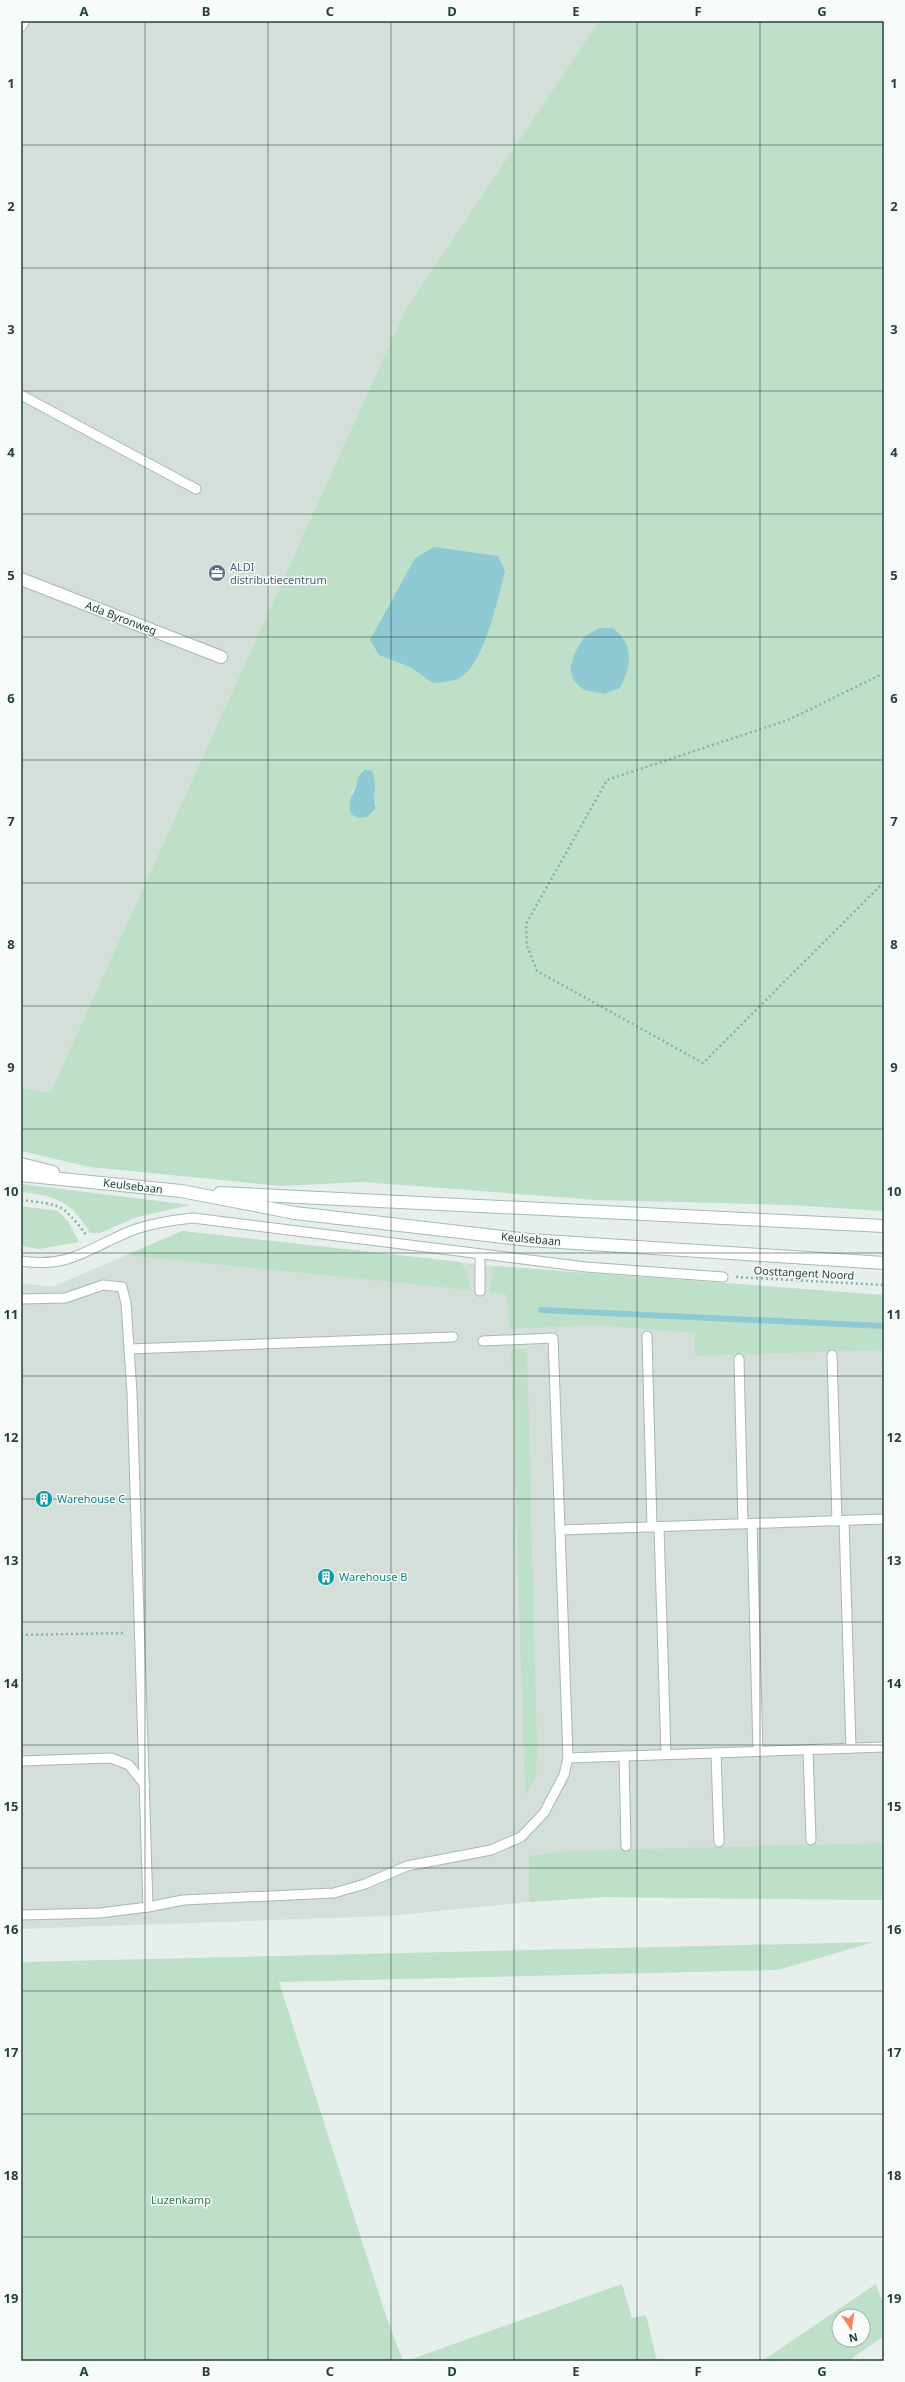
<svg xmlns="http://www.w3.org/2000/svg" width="905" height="2382" viewBox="0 0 905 2382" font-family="'Noto Sans',sans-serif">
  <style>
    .built { fill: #d4dfda }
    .green { fill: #bfe0c8; fill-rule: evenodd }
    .water { fill: #8ec9d4 }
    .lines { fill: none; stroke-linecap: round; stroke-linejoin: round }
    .stream { stroke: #8ec9d4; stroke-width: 6 }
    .service-casing { stroke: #a8b8b2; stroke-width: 11 }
    .minor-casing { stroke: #a8b8b2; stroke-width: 14 }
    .secondary-casing { stroke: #a4bbb3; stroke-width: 14 }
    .path { stroke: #86b3a5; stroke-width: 2.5; stroke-dasharray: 2 3; stroke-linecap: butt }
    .service { stroke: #fff; stroke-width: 9 }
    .minor { stroke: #fff; stroke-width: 12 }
    .secondary { stroke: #fff; stroke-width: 12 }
    .grid { fill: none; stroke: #24423a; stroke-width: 1; stroke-opacity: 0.55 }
    .labels { text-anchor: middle; stroke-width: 3; stroke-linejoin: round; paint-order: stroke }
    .service-label { font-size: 11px; fill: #4e5e75; stroke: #f7fbf9; text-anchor: start }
    .street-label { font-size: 11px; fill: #24423a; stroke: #f7fbf9 }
    .culture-label { font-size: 11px; fill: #0d838f; stroke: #f7fbf9; text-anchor: start }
    .park-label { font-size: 11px; fill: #2d7a4b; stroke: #f7fbf9 }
    .neatline { fill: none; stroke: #24423a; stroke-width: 1.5 }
    .grid-label { font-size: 13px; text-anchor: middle; font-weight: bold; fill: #24423a }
  </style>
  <rect width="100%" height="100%" fill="#e6efeb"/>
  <g class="built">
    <polygon points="21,21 599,21 405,311 50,1093 21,1130"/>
    <polygon points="182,1231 493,1266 884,1295 884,1900 603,1897 529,1902 388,1916 21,1929 21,1283 52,1287"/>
  </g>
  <g class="green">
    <path d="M599,21h285v1190l-95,-6 -192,-5 -235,-18 -81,4 -191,-19 -69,-16v-63l29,5 355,-782zM364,769l8,2 4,37 -25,-14c6,-8 6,-17 13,-25z"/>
    <path d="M21,1184l170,21 -54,12 -37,16h-10c-19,-32 -33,-37 -69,-41z"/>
    <polygon points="21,1206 58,1211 69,1223 79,1242 39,1249 21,1246"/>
    <polygon points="182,1231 460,1262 467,1273 471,1290 127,1255"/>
    <polygon points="493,1266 884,1295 884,1350 695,1356 695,1333 597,1325 510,1329 506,1294 489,1292"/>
    <polygon points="511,1349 527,1349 537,1751 536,1777 525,1794"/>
    <polygon points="884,1843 884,1900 603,1897 529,1902 529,1856 566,1851"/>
    <polygon points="874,1942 778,1970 279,1982 385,2313 403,2361 21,2361 21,1962"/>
    <polygon points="622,2284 632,2318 646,2315 657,2361 406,2361"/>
    <path d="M876,2284l5,14 3,-1v39l-36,25h-86zM839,2316h24v24h-24z"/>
  </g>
  <g class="water">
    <path d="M434,547l64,9 7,15c-7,26 -21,98 -48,108 -7,3 -17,3 -24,4l-23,-16 -31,-12 -9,-15 45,-82z"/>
    <path d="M599,628h14c22,18 18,37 7,60l-16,6 -20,-4 -10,-9 -4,-12 4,-14 10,-18z"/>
    <path d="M365,769l7,2c6,11 0,25 4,37l-9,9 -9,1 -7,-4c-3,-12 -1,-15 4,-25 4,-10 -1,-9 10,-20z"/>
  </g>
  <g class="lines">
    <polyline class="stream" points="541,1310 884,1326"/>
    <defs>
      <g id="service">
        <polyline points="21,27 25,21"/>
        <polyline points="21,395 196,489"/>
        <path d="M21,1261c52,8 71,-16 115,-32 18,-6 38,-9 57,-11l393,49 137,10"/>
        <polyline points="480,1291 480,1254"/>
        <polyline points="21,1299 65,1298 103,1285 122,1287 126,1303 132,1393 148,1907"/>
        <polyline points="647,1336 652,1527"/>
        <polyline points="483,1341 553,1338 560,1530"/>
        <polyline points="129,1349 453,1337"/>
        <polyline points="832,1355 837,1521"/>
        <polyline points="739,1359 743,1524"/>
        <polyline points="844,1521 851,1748"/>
        <polyline points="752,1524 758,1751"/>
        <polyline points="659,1527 666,1754"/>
        <polyline points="808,1750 811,1840"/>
        <polyline points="716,1753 719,1842"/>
        <polyline points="624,1756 626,1846"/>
        <polyline points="568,1758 884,1747"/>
        <polyline points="21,1761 111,1758 129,1765 145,1785"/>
        <polyline points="21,1915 100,1913 148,1907 183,1900 334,1893 365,1884 407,1866 491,1850 521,1837 544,1813 564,1775 568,1758 560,1530 884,1519"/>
      </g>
      <polyline id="minor" points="21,579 221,657"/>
      <g id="secondary">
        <polyline points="21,1164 53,1172"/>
        <polyline points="21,1175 181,1191 295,1213 529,1240 884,1263"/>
        <polyline points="220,1193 884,1226"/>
      </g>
    </defs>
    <use href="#service" class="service-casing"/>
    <use href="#minor" class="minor-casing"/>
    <use href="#secondary" class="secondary-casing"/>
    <g class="path">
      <polyline points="884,673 788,720 607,780 526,924 527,946 537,971 703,1063 884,882"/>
      <path d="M21,1200c40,5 41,3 66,36"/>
      <polyline points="736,1277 884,1285"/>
      <polyline points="21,1635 126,1633"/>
    </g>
    <use href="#service" class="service"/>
    <use href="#minor" class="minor"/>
    <use href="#secondary" class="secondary"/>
  </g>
  <path class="grid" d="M145,21v2340M268,21v2340M391,21v2340M514,21v2340M637,21v2340M760,21v2340M21,145h863M21,268h863M21,391h863M21,514h863M21,637h863M21,760h863M21,883h863M21,1006h863M21,1129h863M21,1253h863M21,1376h863M21,1499h863M21,1622h863M21,1745h863M21,1868h863M21,1991h863M21,2114h863M21,2237h863"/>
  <defs>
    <symbol id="office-disc" viewBox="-11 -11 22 22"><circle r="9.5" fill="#5c6f8a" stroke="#f7fbf9"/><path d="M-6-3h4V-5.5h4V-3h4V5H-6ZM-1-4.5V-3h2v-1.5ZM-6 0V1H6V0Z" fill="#fff"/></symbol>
    <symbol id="building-disc" viewBox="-11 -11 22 22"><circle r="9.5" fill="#0f9aa8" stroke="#f7fbf9"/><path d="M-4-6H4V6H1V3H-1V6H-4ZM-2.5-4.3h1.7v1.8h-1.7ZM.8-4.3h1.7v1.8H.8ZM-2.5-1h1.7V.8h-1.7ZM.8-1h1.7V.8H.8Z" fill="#fff"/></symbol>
  </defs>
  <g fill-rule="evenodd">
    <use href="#office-disc" x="207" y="563" width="20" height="20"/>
    <use href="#building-disc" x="34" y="1489" width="20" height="20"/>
    <use href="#building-disc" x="316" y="1567" width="20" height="20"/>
  </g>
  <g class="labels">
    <g class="service-label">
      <text x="230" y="571">ALDI<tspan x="230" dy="13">distributiecentrum</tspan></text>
    </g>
    <g class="street-label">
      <text transform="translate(121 618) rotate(21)" y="4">Ada Byronweg</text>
      <text transform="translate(133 1186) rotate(7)" y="4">Keulsebaan</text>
      <text transform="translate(531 1239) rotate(5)" y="4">Keulsebaan</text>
      <text transform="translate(804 1273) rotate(3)" y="4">Oosttangent Noord</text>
    </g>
    <g class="culture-label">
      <text x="57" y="1503">Warehouse C</text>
      <text x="339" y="1581">Warehouse B</text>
    </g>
    <g class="park-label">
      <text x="181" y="2204">Luzenkamp</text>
    </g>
  </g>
  <rect width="905" height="2382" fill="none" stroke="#f7fbf9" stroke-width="44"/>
  <g transform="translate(851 2328) rotate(167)"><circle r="19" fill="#f7fbf9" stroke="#a3b1ad"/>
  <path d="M0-3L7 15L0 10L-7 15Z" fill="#f4845f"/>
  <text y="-6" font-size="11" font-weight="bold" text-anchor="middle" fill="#24423a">N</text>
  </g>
  <rect x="22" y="22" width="861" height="2338" class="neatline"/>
  <g class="grid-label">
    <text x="84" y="16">A</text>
    <text x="206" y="16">B</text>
    <text x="330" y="16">C</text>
    <text x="452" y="16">D</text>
    <text x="576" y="16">E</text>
    <text x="698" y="16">F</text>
    <text x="822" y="16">G</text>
    <text x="11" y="88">1</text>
    <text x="894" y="88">1</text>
    <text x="11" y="211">2</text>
    <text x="894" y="211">2</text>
    <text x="11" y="334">3</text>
    <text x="894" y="334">3</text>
    <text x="11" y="457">4</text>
    <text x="894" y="457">4</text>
    <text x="11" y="580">5</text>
    <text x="894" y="580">5</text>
    <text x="11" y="703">6</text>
    <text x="894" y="703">6</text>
    <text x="11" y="826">7</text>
    <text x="894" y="826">7</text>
    <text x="11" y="949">8</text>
    <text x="894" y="949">8</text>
    <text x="11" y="1072">9</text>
    <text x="894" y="1072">9</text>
    <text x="11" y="1196">10</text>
    <text x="894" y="1196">10</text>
    <text x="11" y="1319">11</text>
    <text x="894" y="1319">11</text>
    <text x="11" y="1442">12</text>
    <text x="894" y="1442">12</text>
    <text x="11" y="1565">13</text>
    <text x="894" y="1565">13</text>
    <text x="11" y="1688">14</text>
    <text x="894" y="1688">14</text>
    <text x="11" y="1811">15</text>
    <text x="894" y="1811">15</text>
    <text x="11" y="1934">16</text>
    <text x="894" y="1934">16</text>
    <text x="11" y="2057">17</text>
    <text x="894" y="2057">17</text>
    <text x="11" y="2180">18</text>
    <text x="894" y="2180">18</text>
    <text x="11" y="2303">19</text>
    <text x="894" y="2303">19</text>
    <text x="84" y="2376">A</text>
    <text x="206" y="2376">B</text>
    <text x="330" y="2376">C</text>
    <text x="452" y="2376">D</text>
    <text x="576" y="2376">E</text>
    <text x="698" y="2376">F</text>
    <text x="822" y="2376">G</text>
  </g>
</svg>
